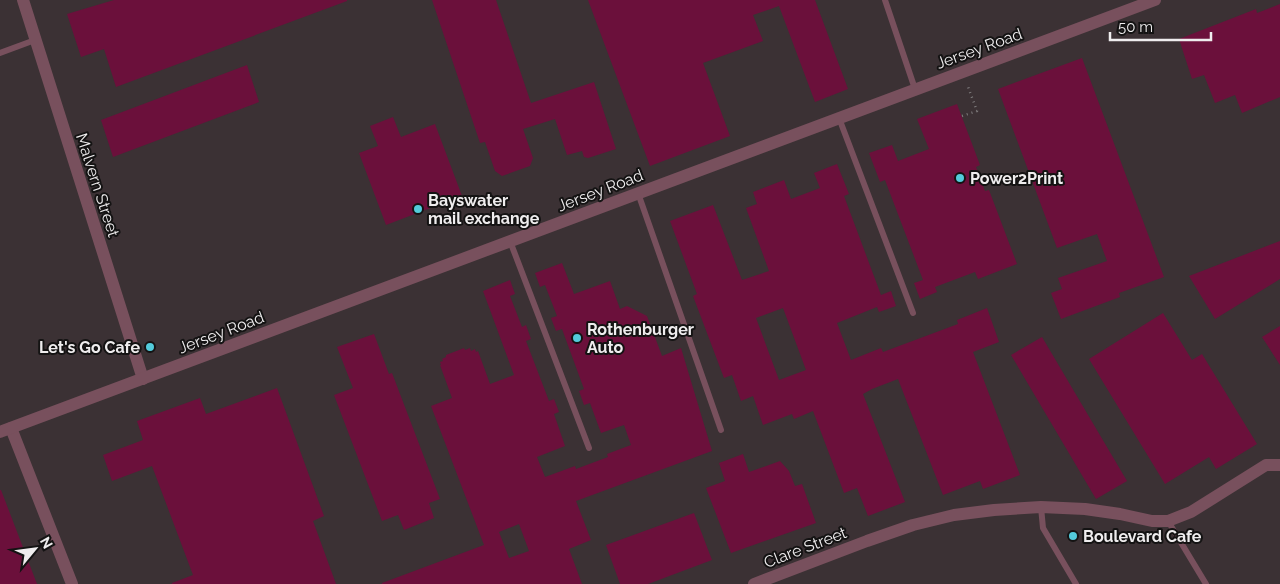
<svg xmlns="http://www.w3.org/2000/svg" width="1280" height="584" viewBox="0 0 1280 584" font-family="Raleway,sans-serif">
  <style>
    .built { fill: #3b3134 }
    .building { fill: #6b103b; fill-rule: evenodd }
    .lines { fill: none; stroke-linecap: round; stroke-linejoin: round }
    .path { stroke: #7e7b7c; stroke-width: 2.5; stroke-dasharray: 1 4; stroke-linecap: butt }
    .lane { stroke: #78505d; stroke-width: 6 }
    .street { stroke: #78505d; stroke-width: 12 }
    .poi-dot { fill: #53cbdb; stroke: #141313; stroke-width: 2 }
    .labels { text-anchor: middle; stroke-width: 4; stroke-linejoin: round; paint-order: stroke }
    .street-label { font-size: 16px; fill: #efedee; stroke: #141313 }
    .poi-label { font-size: 16px; font-weight: bold; fill: #efedee; stroke: #141313; text-anchor: start }
  </style>
  <rect width="100%" height="100%" fill="#2d2a2b"/>
  <rect class="built" x="0" y="0" width="1280" height="584"/>
  <g class="building">
    <polygon points="114,0 347,0 347,1 116,87 104,49 81,57 67,14"/>
    <polygon points="432,0 496,0 531,103 594,82 616,149 588,158 584,157 582,151 567,155 555,119 523,129 533,158 530,166 502,176 495,171 485,142 480,143"/>
    <polygon points="588,0 815,0 848,89 815,102 779,6 753,15 763,41 703,63 730,136 650,166"/>
    <polygon points="1280,4 1280,97 1242,113 1235,95 1215,103 1204,75 1192,79 1179,39 1256,9 1257,13"/>
    <polygon points="1082,58 1164,277 1119,293 1120,297 1061,319 1051,293 1062,289 1058,278 1107,261 1097,234 1057,248 998,89"/>
    <polygon points="247,65 259,102 113,157 101,120"/>
    <polygon points="957,104 980,165 976,167 985,191 989,190 1017,264 978,279 975,272 935,287 937,292 920,299 914,283 923,280 885,180 880,182 869,153 892,145 898,161 929,149 917,119"/>
    <polygon points="393,117 401,137 435,124 462,196 386,225 359,153 378,146 370,126"/>
    <path d="M837,164l12,30 -5,2 37,99 10,-4 5,15 -17,6 -2,-5 -40,16 14,37 30,-12 2,4 75,-28 -1,-4 30,-12 12,34 -26,10 47,123 -37,14 -3,-8 -37,14 -45,-116 -26,10 -9,5 42,108 -37,14 -11,-28 -13,5 -31,-82 -19,8 -2,-5 -29,11 -10,-29 -12,5 -9,-26 -8,3 -31,-82 4,-2 -27,-73 43,-16 29,75 27,-9 -23,-63 11,-4 -4,-12 31,-12 7,19 29,-11 -6,-15zM783,308l23,62 -27,10 -23,-62z"/>
    <polygon points="1280,241 1280,279 1215,319 1189,276"/>
    <path d="M562,263l12,31 36,-13 10,28 7,-3 20,10 15,40 19,-8 31,103 -136,50 15,39 -22,9 13,35h-200v-1l102,-38 -53,-139 21,-8 -12,-33h1l-1,-3 3,-1 -1,-2 4,-2v-2l13,-5 5,-2 1,2 5,-2 1,3 4,-2 1,3 2,-1 12,33 24,-9 -31,-84 27,-11 5,14 -5,2 12,31 4,-2 5,14 -5,2 23,60 5,-2 5,13 -5,2 11,32 -28,11 8,20 30,-11 1,3 32,-12 -1,-3 24,-9 -7,-20 -23,8 -11,-30 -6,2 -5,-14 5,-2 -22,-60 -6,2 -5,-13 6,-2 -12,-31 -5,2 -5,-14zM519,524l10,27 -20,7 -10,-26z"/>
    <polygon points="1163,313 1192,360 1202,354 1257,444 1216,469 1209,457 1165,484 1089,359"/>
    <polygon points="1280,326 1280,365 1262,337"/>
    <polygon points="374,334 389,374 392,373 440,499 429,503 434,518 404,530 398,515 382,521 334,395 353,388 337,347"/>
    <polygon points="1042,337 1127,481 1096,499 1011,355"/>
    <polygon points="277,388 324,516 313,521 336,584 172,584 172,583 193,575 152,466 112,481 103,455 143,440 137,421 200,398 206,414"/>
    <polygon points="743,454 749,472 780,461 789,471 795,486 802,484 816,523 731,553 706,488 725,481 719,463"/>
    <polygon points="0,490 1,490 37,584 0,584"/>
    <polygon points="694,513 712,560 648,584 620,584 606,545"/>
  </g>
  <g class="lines">
    <polyline class="path" points="962,116 977,111 967,84"/>
    <g class="lane">
      <polyline points="885,0 915,89"/>
      <polyline points="0,53 35,40"/>
      <polyline points="839,118 913,313"/>
      <polyline points="638,193 721,430"/>
      <polyline points="510,241 589,448"/>
      <polyline points="1041,507 1043,528 1076,584"/>
      <polyline points="1168,521 1206,584"/>
    </g>
    <g class="street">
      <polyline points="23,0 143,379"/>
      <polyline points="11,428 72,584"/>
      <polyline points="0,432 1155,0"/>
      <polyline points="754,584 867,541 913,525 954,515 994,510 1041,507 1085,509 1120,514 1152,521 1168,521 1191,512 1266,465 1280,465"/>
    </g>
  </g>
  <g class="poi-dot">
    <circle cx="960" cy="178" r="5"/>
    <circle cx="418" cy="209" r="5"/>
    <circle cx="577" cy="338" r="5"/>
    <circle cx="150" cy="347" r="5"/>
    <circle cx="1073" cy="536" r="5"/>
  </g>
  <g class="labels">
    <g class="street-label">
      <text transform="translate(979 48) rotate(-20)" y="6">Jersey Road</text>
      <text transform="translate(98 185) rotate(72)" y="6">Malvern Street</text>
      <text transform="translate(600 190) rotate(-21)" y="6">Jersey Road</text>
      <text transform="translate(221 332) rotate(-21)" y="6">Jersey Road</text>
      <text transform="translate(805 547) rotate(-21)" y="6">Clare Street</text>
    </g>
    <g class="poi-label">
      <text x="970" y="184">Power2Print</text>
      <text x="428" y="206">Bayswater<tspan x="428" dy="18">mail exchange</tspan></text>
      <text x="587" y="335">Rothenburger<tspan x="587" dy="18">Auto</tspan></text>
      <text x="140" y="353" text-anchor="end">Let's Go Cafe</text>
      <text x="1083" y="542">Boulevard Cafe</text>
    </g>
  </g>
  <g transform="translate(35 549) rotate(61)" stroke="#141313" stroke-width="4" paint-order="stroke">
  <path d="M0-4L9 19L0 12L-9 19Z" fill="#efedee"/>
  <text y="-8" font-size="14" font-weight="bold" text-anchor="middle" fill="#efedee">N</text>
  </g>
  <path d="M1110 32v8h101v-8" fill="none" stroke="#efedee" stroke-width="2.5"/>
  <text x="1118" y="32" font-size="15" fill="#efedee" stroke="#141313" stroke-width="4" paint-order="stroke">50 m</text>
</svg>
